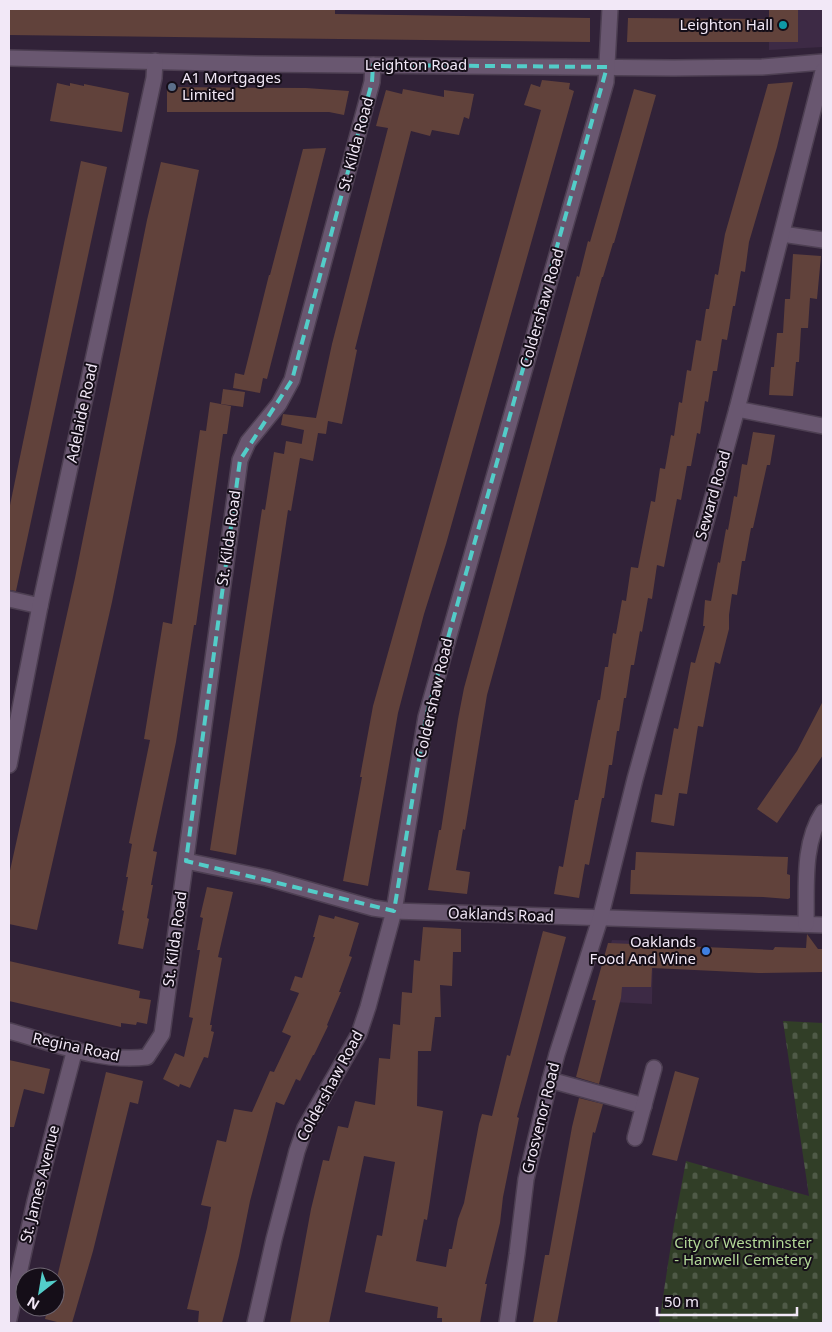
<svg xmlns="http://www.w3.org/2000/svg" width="832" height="1332" viewBox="0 0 832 1332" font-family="'Noto Sans',sans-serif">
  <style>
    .built { fill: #3d2a45 }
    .cemetery { fill: url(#cemetery-stones) }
    .building { fill: #61423b }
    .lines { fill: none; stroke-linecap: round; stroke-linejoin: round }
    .minor-casing { stroke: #4d3f52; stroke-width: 18 }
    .minor { stroke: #695770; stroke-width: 15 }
    .marked { fill: none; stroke: #53cdc9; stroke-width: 4; stroke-dasharray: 10 6; stroke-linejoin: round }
    .culture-dot { fill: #0f9aa8; stroke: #150e18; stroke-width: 2 }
    .service-dot { fill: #5c6f8a; stroke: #150e18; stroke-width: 2 }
    .shop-dot { fill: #3f7fe0; stroke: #150e18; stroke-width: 2 }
    .labels { text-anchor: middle; stroke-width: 4; stroke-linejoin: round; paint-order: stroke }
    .poi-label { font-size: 15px; fill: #f2e8f7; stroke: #150e18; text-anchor: end }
    .street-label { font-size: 15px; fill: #f2e8f7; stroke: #150e18 }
    .park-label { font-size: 15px; fill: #b2d897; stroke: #150e18 }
  </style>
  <defs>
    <pattern id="cemetery-stones" width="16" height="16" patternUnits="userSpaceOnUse" patternTransform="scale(1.25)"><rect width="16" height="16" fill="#313e27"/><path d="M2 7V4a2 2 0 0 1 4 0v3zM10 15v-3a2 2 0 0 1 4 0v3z" fill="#4f5a47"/></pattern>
  </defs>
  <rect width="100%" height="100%" fill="#312238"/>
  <g class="built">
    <polygon points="769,9 823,9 823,47 769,50"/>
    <polygon points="612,940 653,941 652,1004 594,1001"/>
  </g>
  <polygon class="cemetery" points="783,1021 823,1023 823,1323 659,1323 674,1225 686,1161 809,1196"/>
  <g class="building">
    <polygon points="9,9 331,9 335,10 335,14 590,18 590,42 9,35"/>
    <polygon points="769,9 798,9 798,42 627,42 628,18 769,19"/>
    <polygon points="542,80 570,83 569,89 574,91 446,544 424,614 398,713 368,886 343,881 362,777 360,777 373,706 541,110 524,105 531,84 540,87"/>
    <polygon points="793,82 777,147 749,242 745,272 741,271 735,306 733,306 727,340 722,339 717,371 713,371 708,402 705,401 700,434 697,433 691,466 687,466 681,500 677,499 664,567 657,565 652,599 648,598 642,632 640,631 634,665 631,665 626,698 624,698 619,731 617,731 612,765 609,765 604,798 602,798 589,865 585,864 579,898 554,894 559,866 563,867 575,800 578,800 598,700 600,700 605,667 608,667 613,633 616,634 622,600 626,601 631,567 638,568 651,501 655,502 660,468 665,469 671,435 674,436 679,402 682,403 687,370 691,371 696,340 701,341 706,309 709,309 715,274 718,275 725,234 768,84"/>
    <polygon points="57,83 70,86 70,83 84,86 84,84 129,93 122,132 50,121"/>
    <polygon points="167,87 306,88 349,91 344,115 329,112 167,112"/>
    <polygon points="403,89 444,97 444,90 474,94 469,119 464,117 459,135 432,130 430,136 411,131 355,349 357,350 342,424 328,421 326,434 318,433 313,461 300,458 291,511 288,510 236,855 210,850 262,509 265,510 274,452 284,454 286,441 302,444 301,448 304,430 281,425 283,414 316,418 332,344 388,128 376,126 380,111 386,90 402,94"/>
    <polygon points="634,89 656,95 614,243 613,243 603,277 602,277 487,695 465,830 463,829 456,870 470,872 467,894 428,890 439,830 441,830 458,719 464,688 577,276 579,277 588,241 590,242"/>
    <polygon points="326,148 267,379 263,378 260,393 233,388 235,373 244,375 269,275 270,275 303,149"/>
    <polygon points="81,161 107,167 16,591 9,590 9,510"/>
    <polygon points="161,162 199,170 112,602 37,930 9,924 9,875 75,578 147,220"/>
    <polygon points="793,254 821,256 817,299 810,298 808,328 801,328 799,362 796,362 793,396 769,395 771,367 774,367 777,333 783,333 785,299 790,299"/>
    <polygon points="223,389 245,392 243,407 221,404"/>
    <polygon points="210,402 231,406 227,434 223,434 196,625 194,625 176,742 153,851 157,852 151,885 153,885 147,918 149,919 143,949 118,944 124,911 122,910 128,877 126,877 132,844 129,843 150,740 144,739 163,622 172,624 200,430 206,431"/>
    <polygon points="753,432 775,435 770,465 767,465 753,528 751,528 745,561 742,561 737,595 732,594 729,615 729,629 720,664 715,662 703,727 698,726 687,794 679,793 674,826 651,822 655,794 662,795 674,728 678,729 691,662 695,663 705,626 703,626 705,600 711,601 718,562 720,563 726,529 728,530 734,496 737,497 742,464 747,465"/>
    <polygon points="823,701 823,755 777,823 757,809 797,751"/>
    <polygon points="636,852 788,857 787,874 790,875 790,898 788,899 763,897 630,894 631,870 635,870"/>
    <polygon points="207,887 233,892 218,957 222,958 210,1025 212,1025 211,1031 214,1032 208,1058 204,1057 190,1088 180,1084 179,1087 163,1079 175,1053 184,1057 193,1018 189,1017 200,950 197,950 203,918 200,917"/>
    <polygon points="319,915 334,919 335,916 359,923 349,956 352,957 339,992 341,992 327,1025 328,1026 314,1055 313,1055 300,1081 296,1079 284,1105 276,1102 250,1201 239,1256 222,1323 198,1323 199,1311 187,1309 207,1228 211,1207 201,1205 217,1140 226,1142 234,1109 252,1112 270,1071 274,1072 291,1036 282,1032 299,993 290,990 295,976 302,978 315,937 313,937"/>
    <polygon points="423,927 461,929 461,952 453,952 452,986 440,985 441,1017 435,1017 431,1051 418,1051 417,1106 443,1111 430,1201 427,1220 424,1219 416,1261 446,1267 449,1249 452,1249 458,1219 464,1203 479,1124 482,1114 492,1116 507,1055 510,1056 543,931 566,937 517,1117 519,1118 503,1197 500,1223 485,1284 487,1284 480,1323 442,1323 442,1318 437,1318 438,1307 365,1292 377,1235 382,1236 395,1162 364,1156 329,1323 290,1323 311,1209 323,1160 329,1161 338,1126 348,1128 355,1101 375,1105 379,1058 390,1059 393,1024 400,1025 402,992 412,993 414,960 420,961"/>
    <polygon points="807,934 818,949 823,949 823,972 758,973 652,968 651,987 622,987 621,998 599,1084 576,1077 596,1000 592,1000 608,943 773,950 775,947 806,948"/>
    <polygon points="9,961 140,991 139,998 151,1000 147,1024 137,1022 136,1025 121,1023 121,1027 9,1001"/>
    <polygon points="9,1060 50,1069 44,1094 24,1089 14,1127 9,1127"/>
    <polygon points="675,1071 699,1078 677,1161 652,1155"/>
    <polygon points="106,1072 143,1081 138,1104 130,1102 93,1251 72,1323 61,1323 45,1319 48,1307 55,1307 55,1286"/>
    <polygon points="579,1098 603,1104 595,1133 593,1132 557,1323 533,1323 545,1255 549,1255 572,1127"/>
  </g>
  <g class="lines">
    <defs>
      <g id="minor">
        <polyline points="9,58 256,64 674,68 762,67 823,62"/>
        <polyline points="782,234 823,240"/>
        <polyline points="737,409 823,426"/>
        <polyline points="9,599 40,606"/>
        <polyline points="9,765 40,606 154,78 155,61"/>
        <polyline points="186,861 267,878 373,908 394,911 823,925"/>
        <path d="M806,924c1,-37 -4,-80 17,-112"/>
        <path d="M9,1031c44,12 92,32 138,26l15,-23 78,-574 8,-18 31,-38 13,-24 80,-298 1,-17"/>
        <polyline points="550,1080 644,1106"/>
        <polyline points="635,1138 654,1068"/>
        <polyline points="9,1319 35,1201 75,1049"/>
        <polyline points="255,1323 274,1239 297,1151 305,1128 359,1034 368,1007 394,911 426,717 606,82 610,9"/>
        <polyline points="507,1323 517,1254 526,1179 550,1080 557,1054 600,919 635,779 737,409 823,71"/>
      </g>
    </defs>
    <use href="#minor" class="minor-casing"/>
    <use href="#minor" class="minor"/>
  </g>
  <path class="marked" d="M373,65l234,2 -181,650 -32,194 -208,-50 54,-401 52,-80 80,-298z"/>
  <circle class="culture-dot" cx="783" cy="25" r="5"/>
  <circle class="service-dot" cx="172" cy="87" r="5"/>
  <circle class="shop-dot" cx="706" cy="951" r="5"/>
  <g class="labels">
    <g class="poi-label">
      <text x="773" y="30">Leighton Hall</text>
      <text x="182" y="83" text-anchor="start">A1 Mortgages<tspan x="182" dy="17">Limited</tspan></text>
      <text x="696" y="947">Oaklands<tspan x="696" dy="17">Food And Wine</tspan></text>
    </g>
    <g class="street-label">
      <text x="416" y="70">Leighton Road</text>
      <text transform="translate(356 144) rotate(-75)" y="5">St. Kilda Road</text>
      <text transform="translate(542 308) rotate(-74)" y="5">Coldershaw Road</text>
      <text transform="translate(82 413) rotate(-78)" y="5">Adelaide Road</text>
      <text transform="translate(713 495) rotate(-74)" y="5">Seward Road</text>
      <text transform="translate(229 538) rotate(-82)" y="5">St. Kilda Road</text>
      <text transform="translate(434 698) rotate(-77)" y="5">Coldershaw Road</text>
      <text transform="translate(501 915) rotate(2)" y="5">Oaklands Road</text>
      <text transform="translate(175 939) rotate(-82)" y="5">St. Kilda Road</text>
      <text transform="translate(76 1047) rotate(12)" y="5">Regina Road</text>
      <text transform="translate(330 1086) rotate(-62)" y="5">Coldershaw Road</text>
      <text transform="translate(541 1118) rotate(-76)" y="5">Grosvenor Road</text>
      <text transform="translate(40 1184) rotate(-76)" y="5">St. James Avenue</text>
    </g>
    <g class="park-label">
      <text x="743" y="1248">City of Westminster<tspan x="743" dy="17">- Hanwell Cemetery</tspan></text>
    </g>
  </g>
  <rect width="832" height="1332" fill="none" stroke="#f2e8f7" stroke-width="20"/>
  <g transform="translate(40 1292) rotate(211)"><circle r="24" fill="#150e18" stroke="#6d6571"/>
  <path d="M0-4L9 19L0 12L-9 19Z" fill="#53cdc9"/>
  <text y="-8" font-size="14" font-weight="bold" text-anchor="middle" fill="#f2e8f7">N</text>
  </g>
  <path d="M657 1307v8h140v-8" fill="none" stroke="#f2e8f7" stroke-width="2.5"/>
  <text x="664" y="1307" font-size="15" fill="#f2e8f7" stroke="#150e18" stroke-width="4" paint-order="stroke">50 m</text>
</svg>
